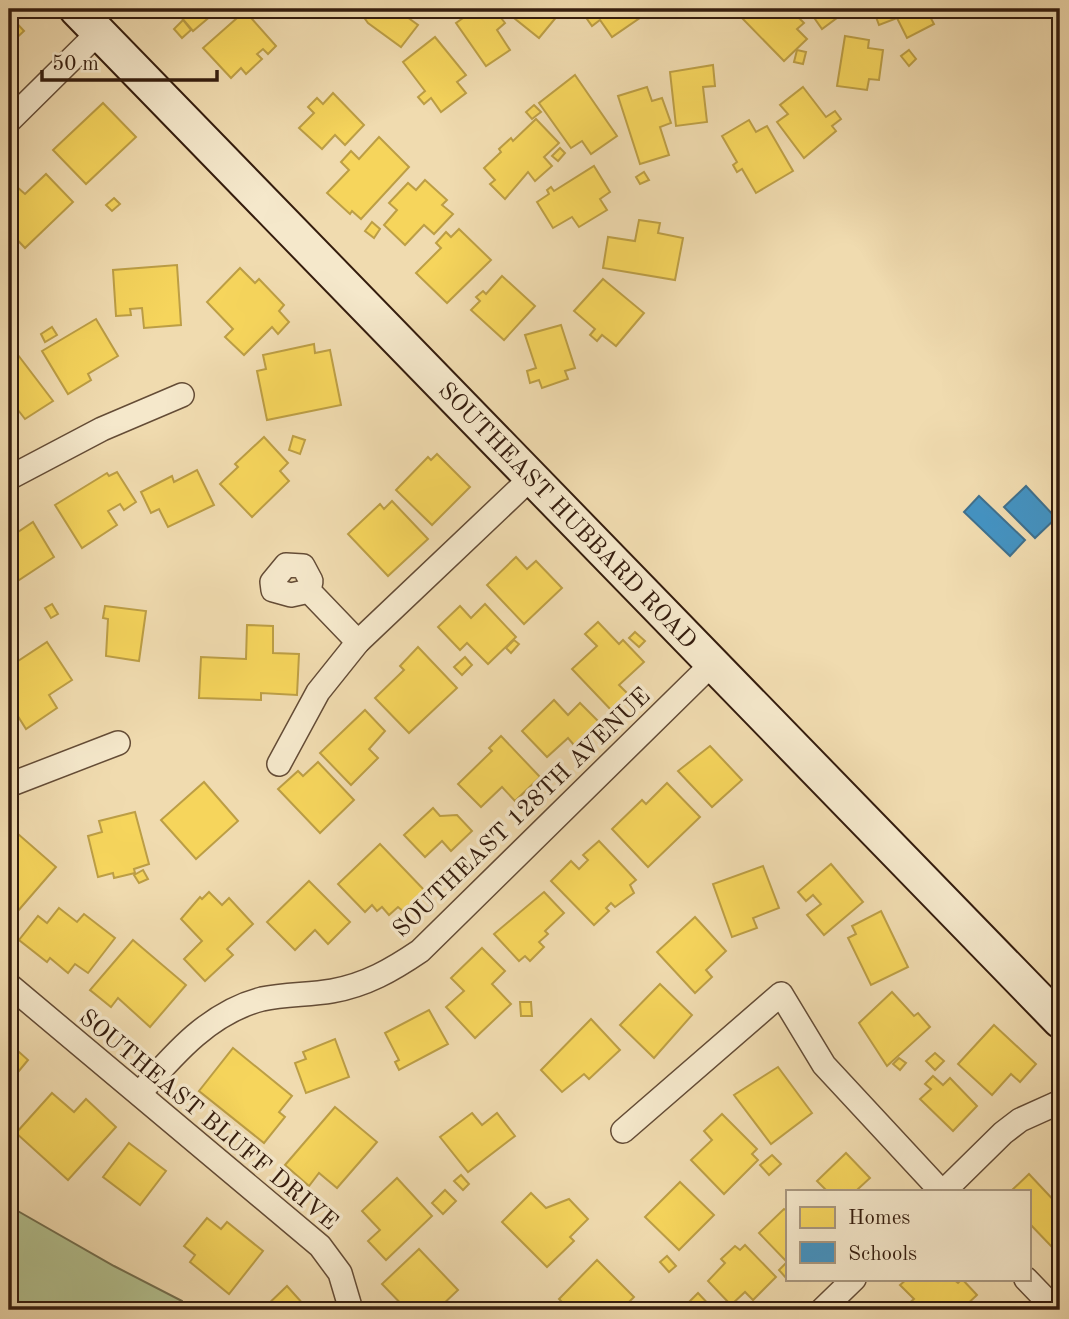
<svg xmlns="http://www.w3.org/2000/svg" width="1069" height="1319" viewBox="0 0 1069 1319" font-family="'Old Standard TT',serif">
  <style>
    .green { fill: #b3c190; stroke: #746f4f; stroke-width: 2 }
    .homes { fill: #f6d55c; stroke: #bc9e45; stroke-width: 2 }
    .schools { fill: #4393c3; stroke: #3f708d; stroke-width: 2 }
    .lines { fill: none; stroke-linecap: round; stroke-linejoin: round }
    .minor-casing { stroke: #644c36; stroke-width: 26 }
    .secondary-casing { stroke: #351d0e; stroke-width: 37 }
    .minor { stroke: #f5e8cb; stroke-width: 23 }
    .secondary { stroke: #f5e8cb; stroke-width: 33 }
    .labels { text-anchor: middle; stroke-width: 7; stroke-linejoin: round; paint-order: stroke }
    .street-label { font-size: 24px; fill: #351d0e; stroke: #f5e8cb }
  </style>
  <rect width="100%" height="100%" fill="#f0dbaf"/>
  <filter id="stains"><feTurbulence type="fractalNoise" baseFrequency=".00286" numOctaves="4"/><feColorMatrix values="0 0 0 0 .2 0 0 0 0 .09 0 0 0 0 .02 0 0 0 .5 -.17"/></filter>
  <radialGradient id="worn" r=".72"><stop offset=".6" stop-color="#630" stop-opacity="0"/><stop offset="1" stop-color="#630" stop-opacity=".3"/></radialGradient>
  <polygon class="green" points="9,1206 114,1266 182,1301 184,1310 9,1310"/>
  <g class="homes">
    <polygon points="174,9 219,9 193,31"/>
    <polygon points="358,9 396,9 418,25 401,47 368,23"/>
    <polygon points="476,9 494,9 505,23 497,30 510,50 486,66 456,23"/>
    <polygon points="517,9 563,9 539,38 514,18 519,11"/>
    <polygon points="580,9 643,9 647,13 612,37 600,20 592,26"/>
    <polygon points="745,9 777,9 782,14 790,9 804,23 797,29 807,39 784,61 739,15"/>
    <polygon points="808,9 849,9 822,29"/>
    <polygon points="873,9 926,9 934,24 907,38 897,18 879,25"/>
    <polygon points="245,11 276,46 268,54 263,49 257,54 262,59 246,74 241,68 231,78 203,48"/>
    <polygon points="9,15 24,31 9,45"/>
    <polygon points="183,20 191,30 182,38 174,29"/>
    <polygon points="845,36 869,40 868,48 883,50 879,80 869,79 867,90 837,86"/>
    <polygon points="435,37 466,75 457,82 466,93 441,112 431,98 424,104 418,97 425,91 403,62"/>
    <polygon points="797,50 806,52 803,64 794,62"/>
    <polygon points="909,50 916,59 909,66 901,56"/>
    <polygon points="713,65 715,86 703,87 707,122 676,126 670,72"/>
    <polygon points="575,75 617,136 591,154 582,141 571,148 539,103"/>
    <polygon points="647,87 652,101 662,98 671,123 660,127 669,155 640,164 618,96"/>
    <polygon points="803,87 826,117 835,111 841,119 832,126 836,131 804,158 777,122 788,114 780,105"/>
    <polygon points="333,93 364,125 345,145 335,135 322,149 299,128 314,113 308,107 317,98 323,104"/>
    <polygon points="103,103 136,137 86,184 53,150"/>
    <polygon points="534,105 541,112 532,119 526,112"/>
    <polygon points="536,119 559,143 544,157 552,166 535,181 528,172 505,199 490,184 495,180 484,168 501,152 499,149 511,138 513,141"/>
    <polygon points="749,120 756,132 767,126 793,171 756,193 742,169 737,172 733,165 737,162 722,136"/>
    <polygon points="379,137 409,167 361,219 352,211 350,214 327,193 349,170 341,162 351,151 359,159"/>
    <polygon points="560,148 565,153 558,161 552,156"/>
    <polygon points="594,166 610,192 600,199 607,210 579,227 572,217 553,228 537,202 549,194 547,190 551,187 554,191"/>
    <polygon points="644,172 649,180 640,184 636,177"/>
    <polygon points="46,174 73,202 25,248 9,231 9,180 25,194"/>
    <polygon points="425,180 447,200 442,205 453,214 434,234 424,225 405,245 384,225 397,210 389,203 408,183 416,190"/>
    <polygon points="114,198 120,204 112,211 106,205"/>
    <polygon points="639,220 660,223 658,233 683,238 675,280 603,268 608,237 635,241"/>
    <polygon points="372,222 380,229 374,238 365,231"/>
    <polygon points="459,229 491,260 447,303 416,273 441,248 436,243 446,232 451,237"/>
    <polygon points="177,265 181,325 144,328 142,308 130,309 131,315 116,316 113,270"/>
    <polygon points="240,268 255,283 259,279 284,305 279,311 289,322 278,334 272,327 244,355 225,337 233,329 207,302"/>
    <polygon points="502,276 535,306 504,340 471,310 480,301 476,297 483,291 486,294"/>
    <polygon points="603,279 644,313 616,346 602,335 597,341 590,335 595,329 574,311"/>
    <polygon points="96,319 118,356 88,374 91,380 68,394 42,351"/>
    <polygon points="561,325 575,368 565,371 568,379 542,388 539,380 530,383 527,371 536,368 525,335"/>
    <polygon points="52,327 57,335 45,342 41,334"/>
    <polygon points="314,344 315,353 330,350 341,405 267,420 257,371 266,369 263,355"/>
    <polygon points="18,355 53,401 25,419 18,410 9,416 9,362"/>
    <polygon points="293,436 305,440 300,454 289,450"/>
    <polygon points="264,437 288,463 280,471 289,481 252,517 220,484 238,467 235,464"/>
    <polygon points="437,454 470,487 432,525 396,490 428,457 431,460"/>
    <polygon points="197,470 214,505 168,527 159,509 151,513 141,492 172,476 174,482"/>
    <polygon points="117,472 136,502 124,510 120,504 108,511 117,525 82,548 55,505 107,473 109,476"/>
    <polygon points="392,501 428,539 388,576 348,534 380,504 384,509"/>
    <polygon points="33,522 54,557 13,584 9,577 9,538"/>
    <polygon points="516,557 527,569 536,561 562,588 524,624 487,585"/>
    <polygon points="52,604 58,614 51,618 45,608"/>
    <polygon points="485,604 516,637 488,664 467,643 460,650 438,627 460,606 471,618"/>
    <polygon points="105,606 146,611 139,661 106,656 108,619 103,618"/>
    <polygon points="598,622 619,644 623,640 644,662 619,685 630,696 613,712 572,669 597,646 585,634"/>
    <polygon points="247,625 273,626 273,653 299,654 297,695 261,693 261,700 199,698 201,657 246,659"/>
    <polygon points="635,632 645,641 639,647 629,638"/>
    <polygon points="514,640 519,644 511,653 506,648"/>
    <polygon points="47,642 72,680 49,695 57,708 26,729 9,702 9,667"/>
    <polygon points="418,647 457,688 409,733 375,698 404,670 400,666"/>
    <polygon points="465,657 472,665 462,675 454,667"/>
    <polygon points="554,700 568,715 580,703 599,722 574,745 568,738 547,757 522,731"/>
    <polygon points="365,710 385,731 369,749 378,758 351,785 320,753"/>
    <polygon points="501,736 540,777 515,801 502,787 481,807 458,784 492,751 489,748"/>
    <polygon points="710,746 742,780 712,807 678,771"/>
    <polygon points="318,762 354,800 320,833 278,789 298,771 303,776"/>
    <polygon points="204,782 238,821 196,859 161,820"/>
    <polygon points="667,783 700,817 648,867 612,829 642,800 646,804"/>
    <polygon points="433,808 440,816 457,815 472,831 451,851 442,841 425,857 404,835"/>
    <polygon points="135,812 149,864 134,869 135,873 114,878 113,873 98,877 88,836 102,832 99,821"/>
    <polygon points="10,827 56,867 11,919 9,917"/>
    <polygon points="599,841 636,880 630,885 634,893 615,907 611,903 606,908 609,911 594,925 551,881 571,861 579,869 588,860 583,855"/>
    <polygon points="380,844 426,892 404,912 398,907 389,915 382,907 377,911 372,905 365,912 338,884"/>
    <polygon points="831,864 863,902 824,935 807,915 821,904 813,895 806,901 798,892"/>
    <polygon points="763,866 779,908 753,918 757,928 732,937 713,884"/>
    <polygon points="143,870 148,879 139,883 134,875"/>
    <polygon points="309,881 350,922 328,944 315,930 295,950 267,922"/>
    <polygon points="209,892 222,905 229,898 253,924 227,949 233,955 205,981 184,959 202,941 181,919 200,897 202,899"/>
    <polygon points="544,892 564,913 545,931 548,934 539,942 544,947 530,961 525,956 519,961 494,934"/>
    <polygon points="59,908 77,922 84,914 115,938 88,973 75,964 68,973 50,958 47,962 19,940 38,916 47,923"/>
    <polygon points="881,911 908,967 871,985 848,938 856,934 852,926"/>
    <polygon points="695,917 726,951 706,970 712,977 695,993 657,952"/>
    <polygon points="133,940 186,985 150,1027 118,998 111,1007 90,990"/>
    <polygon points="482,948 505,971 492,984 511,1004 475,1038 446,1007 464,991 451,978"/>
    <polygon points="660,984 692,1015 654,1058 620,1025"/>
    <polygon points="892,992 914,1016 918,1013 930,1027 887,1066 859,1023"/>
    <polygon points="520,1002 531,1002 532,1016 521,1016"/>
    <polygon points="429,1010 448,1044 399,1070 395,1062 399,1060 385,1033"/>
    <polygon points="591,1019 620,1050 589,1079 584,1074 562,1092 541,1070"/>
    <polygon points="994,1025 1036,1064 1020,1082 1011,1074 992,1095 958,1064"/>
    <polygon points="335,1039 349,1077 306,1093 295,1063 306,1059 303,1052"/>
    <polygon points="9,1043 28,1060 9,1083"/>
    <polygon points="233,1048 292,1096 279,1112 285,1117 264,1143 199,1091"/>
    <polygon points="935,1053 944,1061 935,1070 926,1061"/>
    <polygon points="899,1058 906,1063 900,1070 893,1064"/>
    <polygon points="778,1067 812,1113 771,1144 734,1095"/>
    <polygon points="933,1076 943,1085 950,1078 977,1106 953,1131 920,1099 931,1089 925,1084"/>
    <polygon points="52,1093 74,1112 86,1099 116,1127 68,1180 16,1133"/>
    <polygon points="335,1107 377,1142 337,1188 319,1173 309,1186 285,1165"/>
    <polygon points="472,1113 482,1125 497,1113 515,1136 468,1172 440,1137"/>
    <polygon points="722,1114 757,1149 752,1154 758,1160 724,1194 691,1160 712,1140 704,1131"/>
    <polygon points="129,1143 166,1171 140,1205 103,1177"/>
    <polygon points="846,1153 870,1178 858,1189 859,1191 827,1191 817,1181"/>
    <polygon points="772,1155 781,1164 769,1175 760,1165"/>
    <polygon points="1029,1174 1060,1207 1060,1236 1051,1246 1029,1223 1029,1191 1011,1191"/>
    <polygon points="461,1175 469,1184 463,1190 454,1181"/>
    <polygon points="397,1178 432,1216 386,1260 368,1241 380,1230 362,1211"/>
    <polygon points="680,1182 714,1215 679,1250 645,1217"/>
    <polygon points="445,1190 456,1201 443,1214 432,1203"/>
    <polygon points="531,1193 546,1208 569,1199 588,1219 570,1237 574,1241 547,1267 502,1222"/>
    <polygon points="784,1209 787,1211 787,1279 779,1270 787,1262 759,1233"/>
    <polygon points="207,1218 221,1229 227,1222 263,1251 229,1294 190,1262 195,1255 184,1246"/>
    <polygon points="745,1245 776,1277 753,1300 745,1292 731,1305 708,1281 725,1263 721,1259 735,1246 740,1250"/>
    <polygon points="419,1249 458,1290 437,1310 407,1310 382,1284"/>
    <polygon points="667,1256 676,1266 669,1272 660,1262"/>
    <polygon points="597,1260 634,1297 621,1310 615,1304 609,1310 570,1310 559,1299"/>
    <polygon points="907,1279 953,1279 958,1283 962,1279 977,1295 961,1310 914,1310 908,1304 914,1299 900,1285"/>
    <polygon points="287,1286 304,1305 299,1310 262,1310"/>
    <polygon points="698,1293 714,1310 681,1310"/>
  </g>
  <g class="schools">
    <polygon points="1026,486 1056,518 1035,538 1004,507"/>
    <polygon points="979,496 1025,540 1010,556 964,512"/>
  </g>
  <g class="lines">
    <defs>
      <g id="minor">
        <polyline points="9,121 99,32"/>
        <polyline points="9,478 102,429 182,395"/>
        <polyline points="309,591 291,595 273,590 272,582 286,565 303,566 311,581 309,591 358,642"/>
        <polyline points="279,764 318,692 358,642 532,477"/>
        <polyline points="9,785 118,743"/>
        <polyline points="9,985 320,1246 340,1273 351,1310"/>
        <path d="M140,1093c34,-39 70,-81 122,-94 23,-5 47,-4 70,-8 34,-6 60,-21 88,-40l293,-288"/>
        <polyline points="623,1131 781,994 824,1065 941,1191"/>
        <polyline points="944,1191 1003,1133 1020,1120 1060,1102"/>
        <polyline points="1026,1279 1052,1306 1060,1307"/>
        <polyline points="822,1310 854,1279"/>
      </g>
      <polyline id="secondary" points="76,9 1060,1021"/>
    </defs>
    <use href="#minor" class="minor-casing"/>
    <use href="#secondary" class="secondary-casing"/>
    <use href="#minor" class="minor"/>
    <use href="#secondary" class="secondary"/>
  </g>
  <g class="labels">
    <g class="street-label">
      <text transform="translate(568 515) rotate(46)" y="8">SOUTHEAST HUBBARD ROAD</text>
      <text transform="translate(521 812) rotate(-44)" y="8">SOUTHEAST 128TH AVENUE</text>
      <text transform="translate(209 1119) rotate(40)" y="8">SOUTHEAST BLUFF DRIVE</text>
    </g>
  </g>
  <rect width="1069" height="1319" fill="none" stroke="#f0dbaf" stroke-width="35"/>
  <rect x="10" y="10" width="1048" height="1298" fill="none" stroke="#351d0e" stroke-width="3.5"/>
  <rect x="18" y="18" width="1034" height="1284" fill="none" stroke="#351d0e" stroke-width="2"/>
  <rect x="786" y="1190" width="245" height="91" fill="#f5e8cb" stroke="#a8977f" stroke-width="2"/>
  <rect x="800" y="1207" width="35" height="21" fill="#f6d55c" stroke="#a8977f" stroke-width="2"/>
  <text x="848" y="1224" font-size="21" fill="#351d0e">Homes</text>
  <rect x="800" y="1242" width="35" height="21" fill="#4393c3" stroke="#a8977f" stroke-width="2"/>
  <text x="848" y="1260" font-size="21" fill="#351d0e">Schools</text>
  <path d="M42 70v10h175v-10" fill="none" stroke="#351d0e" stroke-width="3.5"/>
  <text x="52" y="70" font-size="21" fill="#351d0e" stroke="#f5e8cb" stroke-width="5" paint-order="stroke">50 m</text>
  <rect width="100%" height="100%" filter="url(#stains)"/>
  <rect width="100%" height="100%" fill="url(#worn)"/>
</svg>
